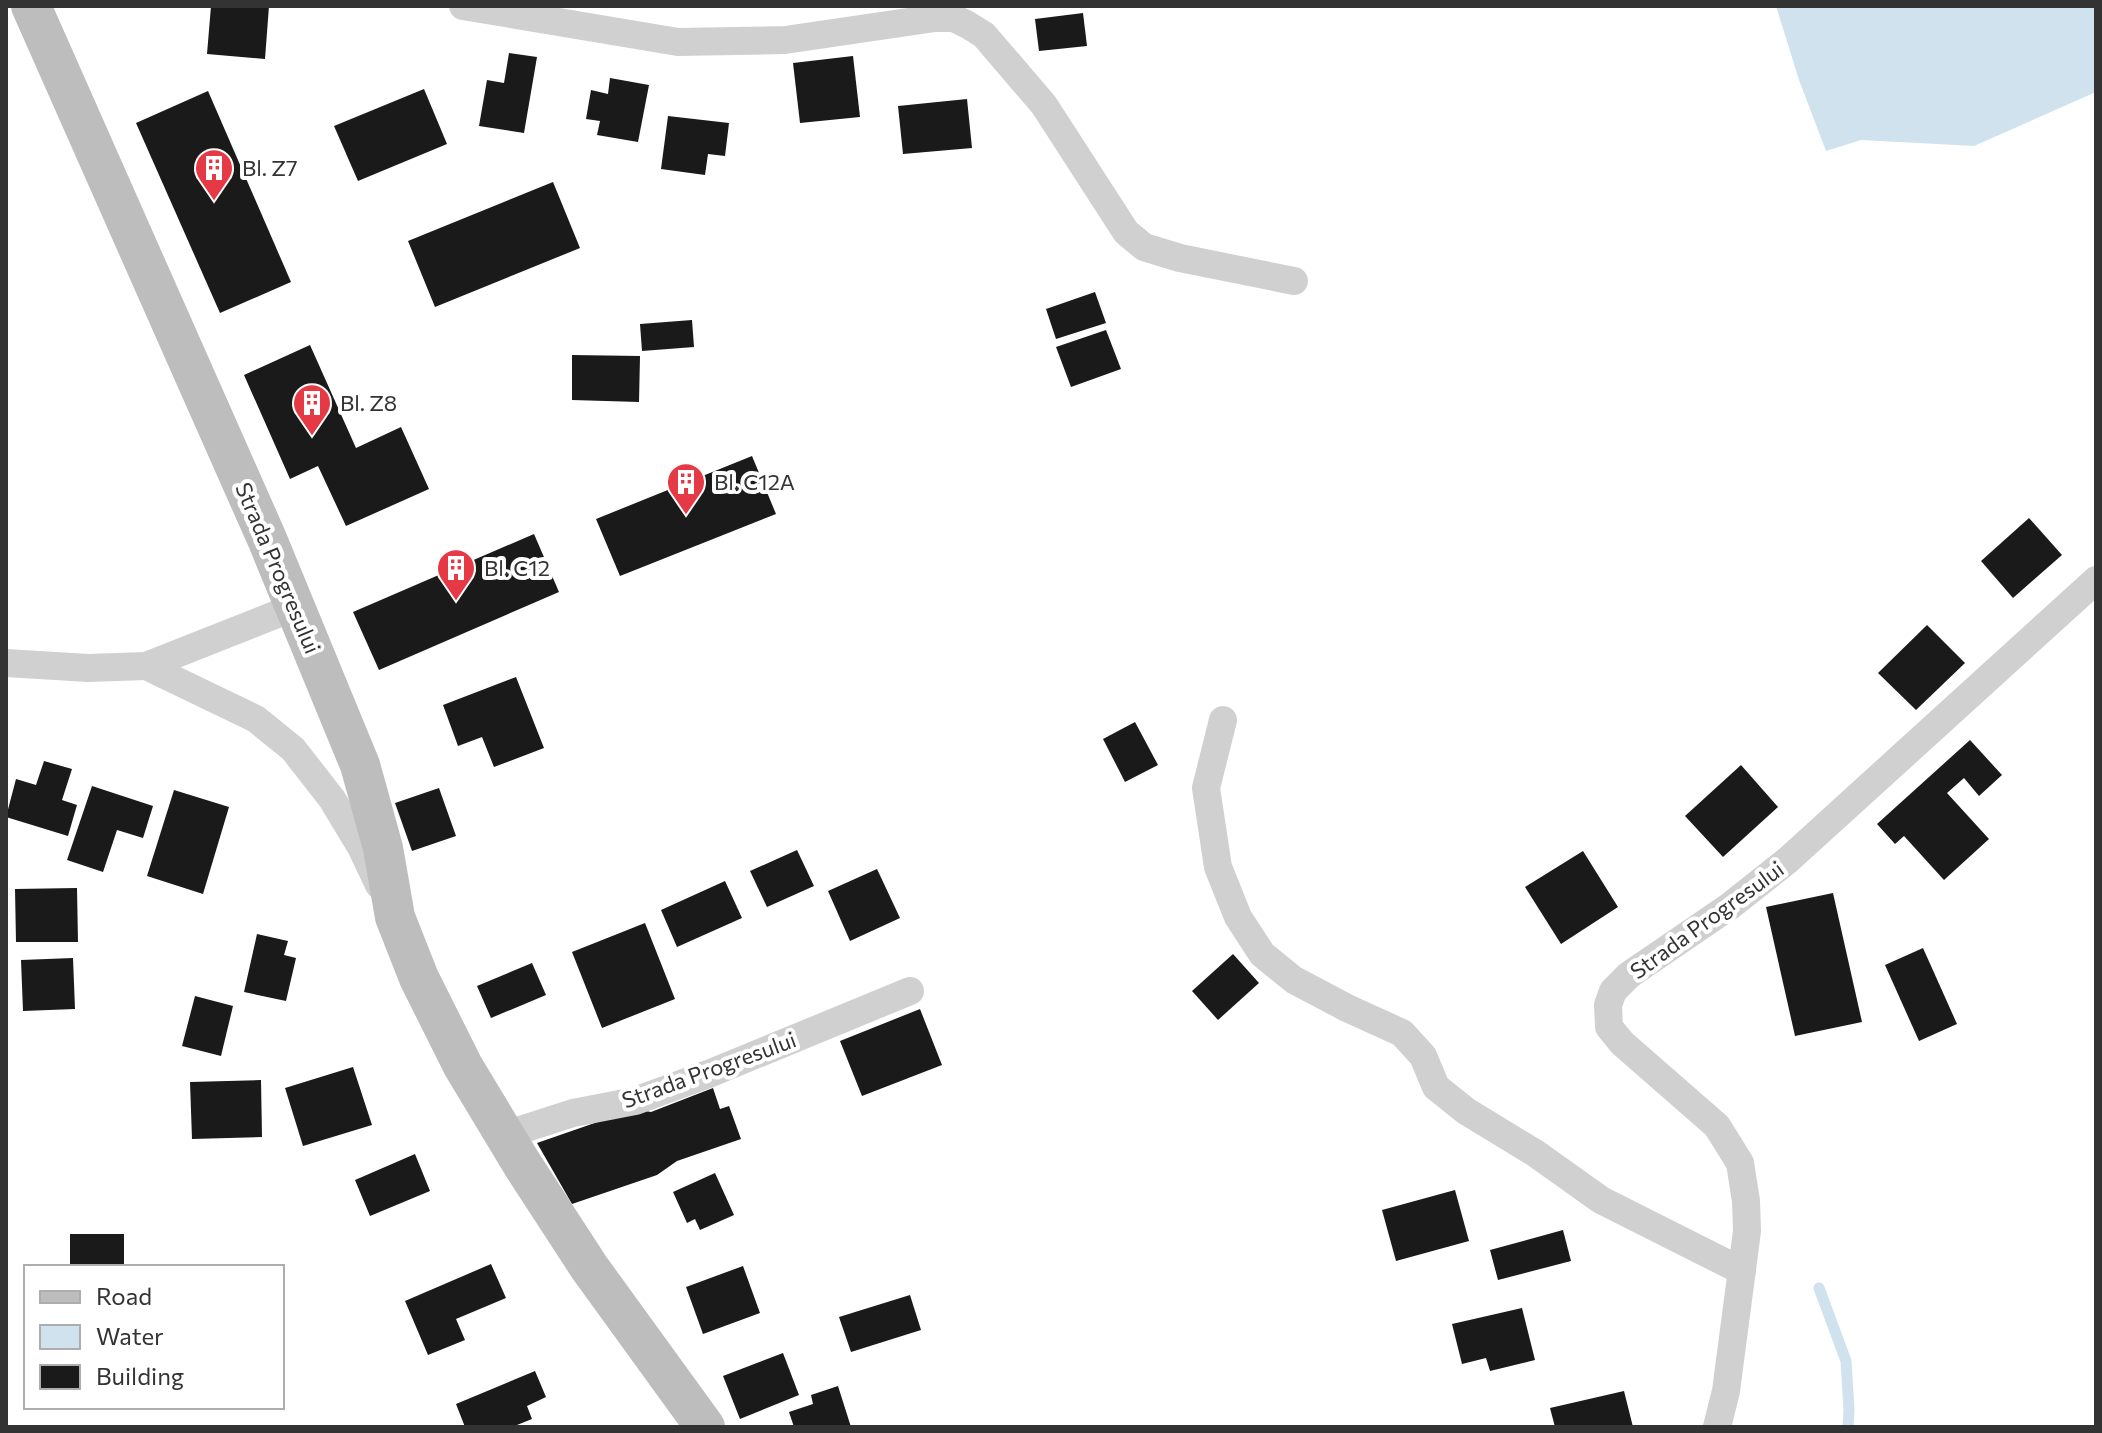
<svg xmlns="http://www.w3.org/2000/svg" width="2102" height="1433" viewBox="0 0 2102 1433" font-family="Commissioner,sans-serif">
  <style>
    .water { fill: #cfe2ee }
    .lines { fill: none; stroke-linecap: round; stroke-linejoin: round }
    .stream { stroke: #cfe2ee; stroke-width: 11 }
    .building { fill: #1a1a1a }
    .street { stroke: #d0d0d0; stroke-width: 28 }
    .secondary { stroke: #bdbdbd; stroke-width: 40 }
    .labels { text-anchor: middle; stroke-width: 8; stroke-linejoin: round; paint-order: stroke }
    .poi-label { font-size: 22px; fill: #333; stroke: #fff; text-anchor: start }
    .street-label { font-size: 22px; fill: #333; stroke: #fff }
  </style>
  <rect width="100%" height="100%" fill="#fff"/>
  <polygon class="water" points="1776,6 2096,6 2096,92 1974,146 1861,140 1826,151 1799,80"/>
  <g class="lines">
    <polyline class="stream" points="1819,1288 1846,1361 1849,1410 1848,1427"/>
  </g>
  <g class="building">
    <polygon points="211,6 269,6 265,59 207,54"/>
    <polygon points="1083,13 1087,46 1039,51 1035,19"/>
    <polygon points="509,53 537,57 524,133 479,126 487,80 504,83"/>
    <polygon points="853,56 860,117 800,123 793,63"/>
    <polygon points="610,78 649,85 638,142 597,135 600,121 586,119 591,90 608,94"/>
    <polygon points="424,89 447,144 358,181 334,126"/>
    <polygon points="208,91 291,282 220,313 136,123"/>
    <polygon points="967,99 972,148 903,154 898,106"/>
    <polygon points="668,116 729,123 725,156 708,154 705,175 661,169"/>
    <polygon points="553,182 580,248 435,307 408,241"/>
    <polygon points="1095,292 1106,323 1056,339 1046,309"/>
    <polygon points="692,320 694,347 642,351 640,324"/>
    <polygon points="1106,330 1121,369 1071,387 1056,347"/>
    <polygon points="310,345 356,448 401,427 429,489 346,526 318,466 290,479 244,375"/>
    <polygon points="572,355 640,356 639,402 572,400"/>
    <polygon points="752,456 776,514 620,576 596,519"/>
    <polygon points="2029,518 2062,555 2013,598 1981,561"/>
    <polygon points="534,534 559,592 379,670 353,612"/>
    <polygon points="1927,625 1965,663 1916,710 1878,673"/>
    <polygon points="516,677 544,748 494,767 482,737 458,746 443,705"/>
    <polygon points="1135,722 1158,765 1125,782 1103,739"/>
    <polygon points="1970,740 2002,775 1979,796 1964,778 1947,793 1989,839 1944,880 1904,836 1895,844 1877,824"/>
    <polygon points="44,761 72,769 62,800 77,805 68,836 6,817 16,779 36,785"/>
    <polygon points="1741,765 1778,807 1723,857 1685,816"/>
    <polygon points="92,786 153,806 143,838 117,830 103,872 67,860"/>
    <polygon points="439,788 456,836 412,851 395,803"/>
    <polygon points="174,790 229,807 203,894 147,876"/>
    <polygon points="797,850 814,886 767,907 750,871"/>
    <polygon points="1583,851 1618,907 1561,944 1525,887"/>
    <polygon points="877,869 900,918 850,941 828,891"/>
    <polygon points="725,881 742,918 677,947 661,910"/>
    <polygon points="77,888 78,942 16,942 15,889"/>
    <polygon points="1833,893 1862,1022 1795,1036 1766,907"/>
    <polygon points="645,923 675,999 602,1028 572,952"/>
    <polygon points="257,934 288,941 284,955 296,958 286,1001 244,992"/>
    <polygon points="1923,948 1957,1024 1919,1041 1885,965"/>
    <polygon points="1233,954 1259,983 1218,1020 1192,991"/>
    <polygon points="73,958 75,1009 23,1011 21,960"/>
    <polygon points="532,963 546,995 491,1018 477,986"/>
    <polygon points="195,996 233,1006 221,1056 182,1046"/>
    <polygon points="920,1009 942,1065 862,1096 840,1041"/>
    <polygon points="353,1067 372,1125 303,1146 285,1088"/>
    <polygon points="261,1080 262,1137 192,1139 190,1082"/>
    <polygon points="713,1088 720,1109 729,1106 741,1139 677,1161 657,1175 572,1204 537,1143 635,1109 651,1112"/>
    <polygon points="415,1154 430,1191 370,1216 355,1180"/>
    <polygon points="715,1173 734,1215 700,1230 695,1219 687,1223 673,1192"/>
    <polygon points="1455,1190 1469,1241 1396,1261 1382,1210"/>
    <polygon points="1563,1230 1571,1261 1498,1280 1490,1250"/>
    <rect x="70" y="1234" width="54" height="33"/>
    <polygon points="491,1264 506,1298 456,1319 465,1340 428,1355 405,1301"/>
    <polygon points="743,1266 760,1313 703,1334 686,1287"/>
    <polygon points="910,1295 921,1330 851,1352 839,1317"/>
    <polygon points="1522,1308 1535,1360 1490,1371 1486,1358 1462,1364 1452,1324"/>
    <polygon points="783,1353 799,1395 740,1419 723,1376"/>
    <polygon points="535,1371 546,1397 527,1406 532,1419 512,1427 465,1427 456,1404"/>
    <polygon points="838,1386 851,1427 794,1427 789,1412 813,1404 811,1395"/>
    <polygon points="1624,1391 1633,1427 1555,1427 1550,1408"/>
  </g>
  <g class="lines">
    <g class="street">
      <polyline points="463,6 678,42 785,40 935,18 954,18 968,25 984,35 1044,105 1126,232 1144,247 1180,258 1294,281"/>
      <polyline points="6,663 88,668 146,666 295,607"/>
      <polyline points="146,666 256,719 293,749 332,799 361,847 379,885"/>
      <polyline points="1223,720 1206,788 1218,867 1238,917 1262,954 1294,980 1347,1008 1402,1033 1423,1056 1436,1087 1466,1111 1535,1153 1601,1200 1742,1271"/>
      <polyline points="505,1135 573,1113 635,1101 711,1073 910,991"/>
      <polyline points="1717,1427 1726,1391 1747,1231 1746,1201 1740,1163 1717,1126 1622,1043 1609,1027 1608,1005 1613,991 1629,975 1730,906 1788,860 2096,580"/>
    </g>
    <polyline class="secondary" points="31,6 267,539 360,765 383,848 395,917 419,978 463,1066 522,1164 589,1267 705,1427"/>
  </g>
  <defs>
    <symbol id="building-pin" viewBox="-11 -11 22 30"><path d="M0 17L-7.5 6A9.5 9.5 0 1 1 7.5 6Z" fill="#e63946" stroke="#fff"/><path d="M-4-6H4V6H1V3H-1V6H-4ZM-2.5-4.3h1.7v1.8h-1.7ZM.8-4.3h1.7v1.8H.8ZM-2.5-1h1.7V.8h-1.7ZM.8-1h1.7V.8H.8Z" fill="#fff"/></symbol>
  </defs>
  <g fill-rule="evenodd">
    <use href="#building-pin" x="192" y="146" width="44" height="60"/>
    <use href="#building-pin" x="290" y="381" width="44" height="60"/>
    <use href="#building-pin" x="664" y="460" width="44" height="60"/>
    <use href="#building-pin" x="434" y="546" width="44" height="60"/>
  </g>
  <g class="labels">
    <g class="poi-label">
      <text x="242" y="176">Bl. Z7</text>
      <text x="340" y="411">Bl. Z8</text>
      <text x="714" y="490">Bl. C12A</text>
      <text x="484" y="576">Bl. C12</text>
    </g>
    <g class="street-label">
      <text transform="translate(278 568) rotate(67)" y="8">Strada Progresului</text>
      <text transform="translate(1707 920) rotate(-36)" y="8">Strada Progresului</text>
      <text transform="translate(709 1070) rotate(-20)" y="8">Strada Progresului</text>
    </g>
  </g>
  <rect width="2102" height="1433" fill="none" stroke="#333333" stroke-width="16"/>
  <rect x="24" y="1265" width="260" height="144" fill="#ffffff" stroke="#adadad" stroke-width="2"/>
  <rect x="40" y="1291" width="40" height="12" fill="#bdbdbd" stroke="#adadad" stroke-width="2"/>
  <text x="96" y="1305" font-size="24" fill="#333333">Road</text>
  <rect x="40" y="1325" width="40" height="24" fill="#cfe2ee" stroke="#adadad" stroke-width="2"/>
  <text x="96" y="1345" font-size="24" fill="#333333">Water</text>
  <rect x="40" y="1365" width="40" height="24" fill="#1a1a1a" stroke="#adadad" stroke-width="2"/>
  <text x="96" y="1385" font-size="24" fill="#333333">Building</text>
</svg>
